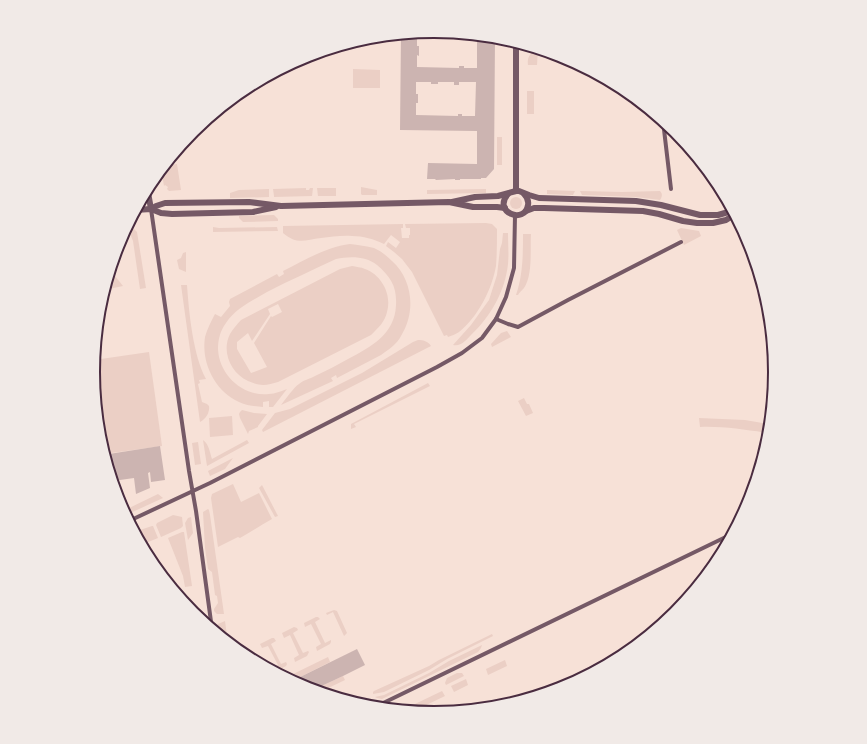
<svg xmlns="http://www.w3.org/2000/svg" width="867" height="744" viewBox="0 0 867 744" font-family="Arial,sans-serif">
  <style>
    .green { fill: #ebcfc5; fill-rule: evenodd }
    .building { fill: #ccb4b1; fill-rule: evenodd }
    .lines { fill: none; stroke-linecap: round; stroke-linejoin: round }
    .pedestrian { stroke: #755966; stroke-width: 3.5 }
    .minor { stroke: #755966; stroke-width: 4 }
    .tertiary { stroke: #755966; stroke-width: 6 }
    .rim { fill: none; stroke: #4a2c40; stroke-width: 2 }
  </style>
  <rect width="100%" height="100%" fill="#f7e1d7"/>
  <g class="green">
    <path d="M533,48l5,1 -1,16h-9c-1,-11 4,-9 5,-17z"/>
    <polygon points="353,69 380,70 380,88 353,88"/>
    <rect x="527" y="91" width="7" height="23"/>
    <rect x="497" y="137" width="5" height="28"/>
    <polygon points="177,164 181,190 169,191 167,189 168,187 165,185 164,186 161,169 163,166"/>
    <polygon points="361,187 377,190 377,195 362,195 361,194"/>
    <polygon points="306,188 306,190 309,190 310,188 313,188 312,196 274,197 274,196 273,189"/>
    <polygon points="317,188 336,188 336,196 318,196"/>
    <polygon points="269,189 269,197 230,198 230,193 239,190"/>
    <polygon points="486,189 486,193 427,194 427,190"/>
    <polygon points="547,190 575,191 573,195 547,194"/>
    <path d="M580,191l42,1 38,-1c3,3 2,6 0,9l-24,-3 -54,-2z"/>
    <circle cx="516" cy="203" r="6"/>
    <polygon points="274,215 278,219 278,221 243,222 239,218 239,216"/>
    <polygon points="128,223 131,226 130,227 132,230 134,229 137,232 146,288 140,289 133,241 127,226"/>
    <path d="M486,223l6,1 5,5c0,12 0,24 -1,37 -4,23 -18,51 -37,66 -3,2 -8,4 -11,5l-1,-2 -3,1 -32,-64 -10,-13 -8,-7 -8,-6 2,-4 8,6 4,-6 -9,-7 -7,9c-10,-5 -21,-8 -32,-8 -10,-1 -21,1 -31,2 -16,2 -24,7 -38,-5v-7l120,-2v4h-2l1,10h7v-3h1v-7h-4l-1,-4z"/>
    <polygon points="213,227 219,228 277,227 278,231 213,232"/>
    <polygon points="681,228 699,231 701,236 684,245 677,230"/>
    <path d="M503,233h5c0,11 1,21 0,31 -3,28 -18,53 -37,71 -5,5 -10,12 -18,10l18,-20 18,-25 8,-25 3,-26 2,-6z"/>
    <path d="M523,234h8c-1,15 2,41 -7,54 -2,2 -5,5 -6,7h-2c7,-20 7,-41 7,-61z"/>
    <path d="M350,244c8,1 17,2 24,4 7,3 13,8 18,13 21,19 24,51 9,75 -4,8 -13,14 -20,19l-44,23 -1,-3 -5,3 2,3 -52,24c4,-5 13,-18 18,-21 4,-4 11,-5 16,-8 11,-5 22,-11 33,-17 23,-12 47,-25 48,-54 1,-18 -5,-28 -19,-40 -11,-9 -27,-9 -41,-6 -23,11 -46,21 -69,33 -15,9 -31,16 -41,31 -6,8 -8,17 -8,26 1,26 25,48 51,45 6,0 12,-3 18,-5l-14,18h-4v-6l-6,1v5c-8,-1 -16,-1 -24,-5 -24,-11 -38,-39 -34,-65 2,-8 6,-15 10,-23l6,3 9,-11 -1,-4 1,-3 47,-25 2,3 5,-3 -1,-3c22,-11 43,-24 67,-27z"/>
    <polygon points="186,252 186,272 179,269 177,260 181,258 183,253"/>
    <path d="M352,266c4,1 9,1 13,3 17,6 27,26 22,43 -2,10 -9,16 -16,23l-93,47c-5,1 -10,3 -15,3 -5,0 -10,-2 -15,-4 -17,-8 -27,-29 -18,-47 3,-5 7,-10 11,-14l99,-51zM278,304l4,8 -10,5 -1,-1 -17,27 13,24 -16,6 -14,-24v-7l11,-9 4,8 18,-27 -2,-5z"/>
    <polygon points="109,272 115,276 123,286 104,290"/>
    <path d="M181,285h6c2,28 6,70 19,94l-7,1 1,3 -2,1 4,18 5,2 2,2c1,6 -3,13 -9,16z"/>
    <polygon points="507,331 511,337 492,347 491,344 501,333"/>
    <path d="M418,340c5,0 10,1 13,6l-168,86 -1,-2 13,-17 15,-4 72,-36 51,-31z"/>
    <polygon points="149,352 162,446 104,454 99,438 93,372 94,360"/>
    <polygon points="428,383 430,386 354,424 356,427 351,429 351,424"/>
    <polygon points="524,398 527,404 529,404 533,413 526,416 518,401"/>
    <polygon points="242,410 254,413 267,414 258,426 258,427 249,431 248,434 240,418 239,414 240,412"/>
    <polygon points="232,416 233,435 210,437 209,418"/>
    <path d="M699,418l46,2 24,4 -1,9c-22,-3 -45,-7 -68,-6z"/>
    <path d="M203,440c6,4 7,13 9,19l35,-19 2,3 -42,23z"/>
    <polygon points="198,442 201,464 195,465 192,443"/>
    <polygon points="233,458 225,469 210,476 208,471"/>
    <path d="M233,484l8,18 18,-9 13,26c-11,6 -21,13 -32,19l-2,-1 -20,10 -7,-49 1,-4z"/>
    <polygon points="262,485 278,516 275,517 259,488"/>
    <polygon points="158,494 163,498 126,515 125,514 123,511"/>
    <polygon points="208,509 209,510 210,515 224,614 217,614 214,611 214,609 218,603 217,596 215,595 212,572 208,569 205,548 203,512"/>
    <polygon points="173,515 182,517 183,526 181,528 161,537 156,525 157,523"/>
    <polygon points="191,517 193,533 188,540 185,523 188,518"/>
    <polygon points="152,526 153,526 158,538 141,545 134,532"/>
    <polygon points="182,532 184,532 192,586 185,587 183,576 168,538"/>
    <polygon points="334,610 337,611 347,633 344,636 333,612 327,615 326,613"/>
    <polygon points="316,617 318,617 320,619 315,622 325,643 331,640 331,642 330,644 317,651 316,647 321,644 311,624 305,627 304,623"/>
    <polygon points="225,621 228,643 217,634 217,628 218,624"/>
    <polygon points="294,627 297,628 298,630 293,633 303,653 308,651 309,652 307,656 295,662 294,658 299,655 290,635 284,638 282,633"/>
    <polygon points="492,634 493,636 447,659 429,670 384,692 373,694 373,692 374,691 429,666 439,660"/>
    <polygon points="272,638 274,638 276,641 271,644 281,664 286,662 287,664 286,666 275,672 272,668 278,665 268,646 262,648 260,644"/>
    <polygon points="482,645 481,648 478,652 382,699 377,698 375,697 384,695 429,673 449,661"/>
    <polygon points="328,657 330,662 292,681 285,678"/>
    <polygon points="505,660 507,666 488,675 486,669"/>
    <polygon points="457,673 462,673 464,676 446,685 445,683 447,678"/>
    <polygon points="343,676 345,680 320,692 313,690"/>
    <polygon points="466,679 468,685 454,692 451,686"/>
    <polygon points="442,691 445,696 418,709 415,704"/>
  </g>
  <g class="building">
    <path d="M434,31l21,2v1h-16v2h-7v-2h-15v12h2v10l-2,-1v12l42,1v-2h5v2h13v-33l18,2 -1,132 -8,9h-5v1h-21v1h-5v-1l-19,1 -1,-1h-8l1,-16 49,1v-33l-77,-1 1,-96zM416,82h15v2h7v-2h16v3h5v-3h17l-1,34h-13v-2h-4v2l-42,-1v-12h2v-9h-2z"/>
    <polygon points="160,446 165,480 151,482 150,472 148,473 150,488 136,494 134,478 113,481 109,454"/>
    <polygon points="357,649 365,665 343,676 313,690 303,687 292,681"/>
  </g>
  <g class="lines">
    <polyline class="pedestrian" points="175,592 178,592"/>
    <g class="minor">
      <polyline points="663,121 671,189"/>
      <polyline points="151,209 189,471 196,511 212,629"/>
      <polyline points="496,319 508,324 518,327 568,300 681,242"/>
      <polyline points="129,521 210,483 437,367 462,353 482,338 496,319 506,297 514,268 515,215"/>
      <polyline points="375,707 732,534"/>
    </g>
    <g class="tertiary">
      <polyline points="147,187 151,209"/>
      <polyline points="516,191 516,43"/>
      <path d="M508,194c-16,18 17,31 20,11 1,-5 -1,-8 -4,-11"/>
      <polyline points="452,202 475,197 498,196 516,191 519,191 529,195 539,198 636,201 661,205 700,215 718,215 732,211"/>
      <polyline points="151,209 156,206 165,203 249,202 281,206 449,202 473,207 497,207 505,208"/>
      <polyline points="135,210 151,209 161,213 172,214 253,212 276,207"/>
      <polyline points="526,211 534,208 544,208 643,211 659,214 683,221 697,223 713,223 726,220 734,215"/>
    </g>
  </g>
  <path d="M0 0H867V744H0ZM100 372a334 334 0 1 1 668 0a334 334 0 1 1-668 0Z" fill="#f1eae7" fill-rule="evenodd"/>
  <path class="rim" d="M100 372a334 334 0 1 1 668 0a334 334 0 1 1-668 0Z"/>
</svg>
